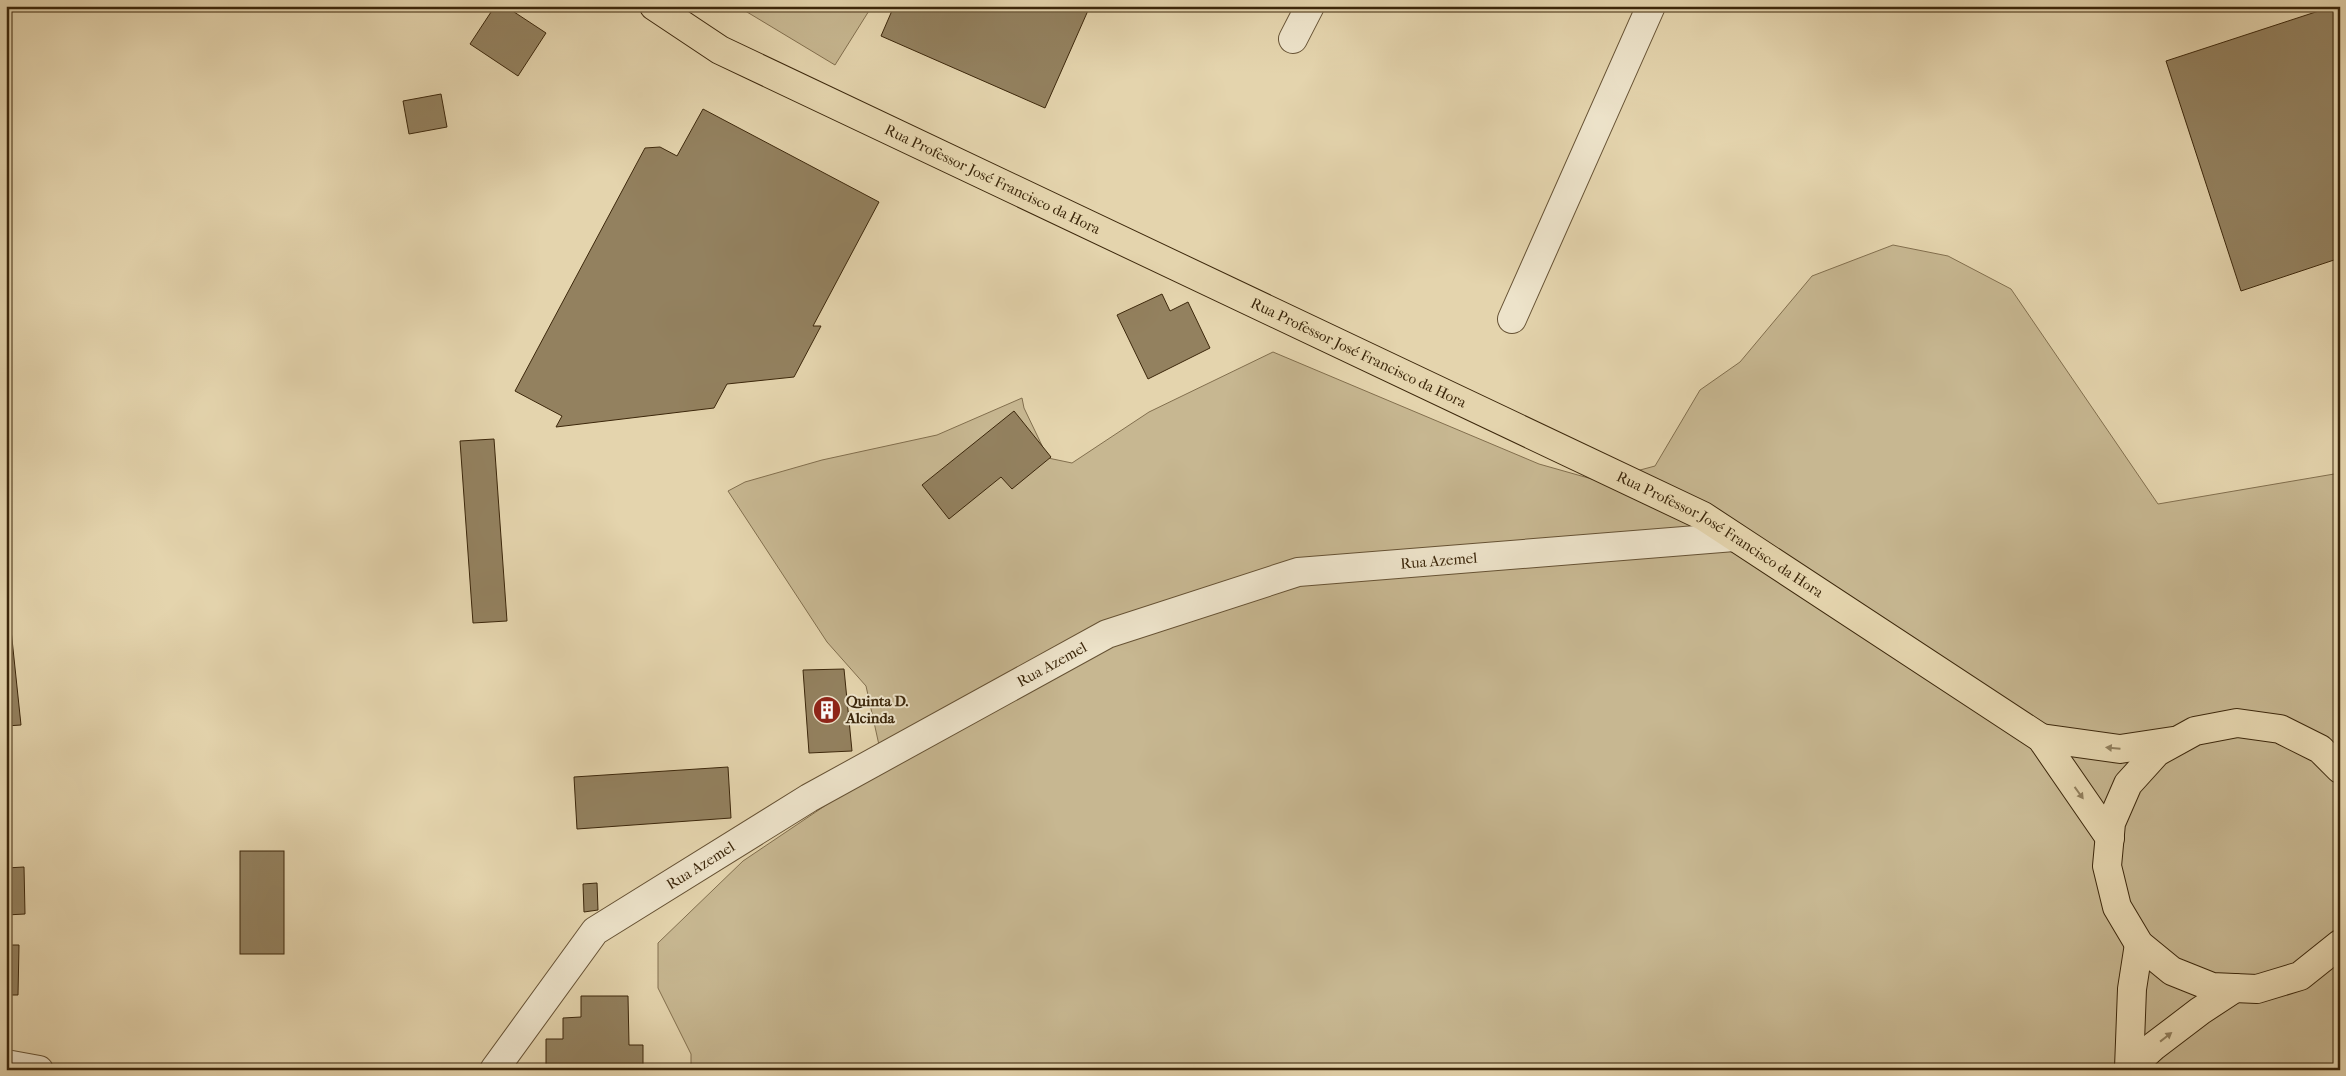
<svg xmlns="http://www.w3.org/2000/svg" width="2346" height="1076" viewBox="0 0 2346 1076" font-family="'IM FELL French Canon',serif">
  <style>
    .green { fill: #c7b791; stroke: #826f4e }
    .building { fill: #93815f; stroke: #3c270b }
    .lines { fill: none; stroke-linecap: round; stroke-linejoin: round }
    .minor-casing { stroke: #665234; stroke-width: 30 }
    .major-casing { stroke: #3c270b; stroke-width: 30 }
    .minor { stroke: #ede3ca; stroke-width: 28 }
    .major { stroke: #e4d4ad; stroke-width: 28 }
    .oneway { fill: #907e5c }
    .labels { text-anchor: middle; stroke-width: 4; stroke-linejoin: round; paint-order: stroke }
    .street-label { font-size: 15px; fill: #3c270b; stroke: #ede3ca }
    .poi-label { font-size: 15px; font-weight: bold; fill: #3c270b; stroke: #ede3ca; text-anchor: start }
  </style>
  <rect width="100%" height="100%" fill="#e4d4ad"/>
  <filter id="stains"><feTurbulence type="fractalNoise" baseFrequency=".004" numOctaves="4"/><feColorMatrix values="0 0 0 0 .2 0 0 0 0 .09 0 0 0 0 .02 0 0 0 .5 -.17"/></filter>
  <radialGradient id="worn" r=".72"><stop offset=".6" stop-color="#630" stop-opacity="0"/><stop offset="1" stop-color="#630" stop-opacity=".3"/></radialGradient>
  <g class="green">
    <polygon points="737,6 872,6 835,65"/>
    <polygon points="1893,245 1948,256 2011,289 2158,504 2340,473 2340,1070 691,1070 691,1054 658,988 658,943 743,861 835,799 879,745 866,686 827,642 728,491 745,482 822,460 937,435 1022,398 1024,408 1048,458 1072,463 1149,412 1273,352 1539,464 1599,481 1655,466 1700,390 1740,362 1812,276"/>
  </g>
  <g class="building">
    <polygon points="495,6 505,6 546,33 518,76 470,44"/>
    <polygon points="894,6 1090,6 1045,108 881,36"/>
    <polygon points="2334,6 2340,6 2340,258 2241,291 2166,61"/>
    <polygon points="441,94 447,127 409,134 403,101"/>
    <polygon points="703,109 879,202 813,326 821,326 794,377 727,384 714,408 556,427 562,416 515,391 645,148 660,147 677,156"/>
    <polygon points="1162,294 1170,311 1188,302 1210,348 1148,379 1117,315"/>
    <polygon points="1014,411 1051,457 1012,489 1001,477 949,519 922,485"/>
    <polygon points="494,439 507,621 473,623 460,441"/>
    <polygon points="6,582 21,725 6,726"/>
    <polygon points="844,669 852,751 809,753 803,670"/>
    <polygon points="6,759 10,839 6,840"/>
    <polygon points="728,767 731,818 577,829 574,777"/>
    <rect x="240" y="851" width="44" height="103"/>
    <polygon points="24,867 25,914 6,915 6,868"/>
    <polygon points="597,883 598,910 584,912 583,884"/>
    <polygon points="6,945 19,945 18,995 6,995"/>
    <polygon points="581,996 628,996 629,1045 643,1045 643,1070 546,1070 546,1039 563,1039 563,1018 581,1017"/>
  </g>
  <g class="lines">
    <defs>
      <g id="minor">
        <polyline points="1293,39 1310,6"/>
        <polyline points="1512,319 1651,6"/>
        <polyline points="6,1064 39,1070"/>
        <path id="s1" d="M494,1070l101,-139 214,-133 298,-164 191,-62 436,-35"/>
      </g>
      <g id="major">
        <path id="s2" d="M654,6l66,44 983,466 338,222 69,100"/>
        <polyline points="2041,738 2120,749 2173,741"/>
        <polyline points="2340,769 2320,749 2280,729 2237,723 2195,731 2157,752 2128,784 2111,823 2107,866 2117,907 2139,944 2172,971 2212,987 2257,989 2300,976 2340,944"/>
        <polyline points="2129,1068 2132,989 2139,944"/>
        <polyline points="2128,1070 2154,1046 2200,1011 2235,988"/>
      </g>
    </defs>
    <use href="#minor" class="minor-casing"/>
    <use href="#major" class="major-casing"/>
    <use href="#minor" class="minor"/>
    <use href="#major" class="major"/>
  </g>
  <defs><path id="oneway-solid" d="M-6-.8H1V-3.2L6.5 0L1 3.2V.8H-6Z" transform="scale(1.25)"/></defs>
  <g class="oneway">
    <use href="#oneway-solid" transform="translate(2113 748) rotate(-175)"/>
    <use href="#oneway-solid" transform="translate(2079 793) rotate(54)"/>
    <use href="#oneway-solid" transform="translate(2166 1037) rotate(-38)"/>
  </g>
  <defs>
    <symbol id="building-disc" viewBox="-11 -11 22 22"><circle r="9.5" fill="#8f2418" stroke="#ede3ca"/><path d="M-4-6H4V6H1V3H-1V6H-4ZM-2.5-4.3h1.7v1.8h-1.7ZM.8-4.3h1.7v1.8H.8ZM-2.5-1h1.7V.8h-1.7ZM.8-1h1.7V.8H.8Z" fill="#fff"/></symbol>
  </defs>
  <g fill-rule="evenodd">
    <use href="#building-disc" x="811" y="694" width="32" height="32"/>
  </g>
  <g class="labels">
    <g class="street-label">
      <text dy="5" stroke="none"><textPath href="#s2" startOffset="381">Rua Professor José Francisco da Hora</textPath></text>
      <text dy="5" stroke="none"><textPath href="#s2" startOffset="786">Rua Professor José Francisco da Hora</textPath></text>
      <text dy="5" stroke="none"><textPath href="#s2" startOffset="1191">Rua Professor José Francisco da Hora</textPath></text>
      <text dy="5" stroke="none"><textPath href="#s1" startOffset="1106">Rua Azemel</textPath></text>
      <text dy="5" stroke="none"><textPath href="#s1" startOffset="701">Rua Azemel</textPath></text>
      <text dy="5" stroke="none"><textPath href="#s1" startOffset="296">Rua Azemel</textPath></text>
    </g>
    <g class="poi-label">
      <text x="846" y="706">Quinta D.<tspan x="846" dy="17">Alcinda</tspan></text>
    </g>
  </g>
  <rect width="2346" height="1076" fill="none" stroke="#e4d4ad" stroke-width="25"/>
  <rect x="8" y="8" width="2331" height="1061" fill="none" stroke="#3c270b" stroke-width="2.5"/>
  <rect x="12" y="12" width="2321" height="1051" fill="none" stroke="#3c270b"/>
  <rect width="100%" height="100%" filter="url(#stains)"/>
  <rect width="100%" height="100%" fill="url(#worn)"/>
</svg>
